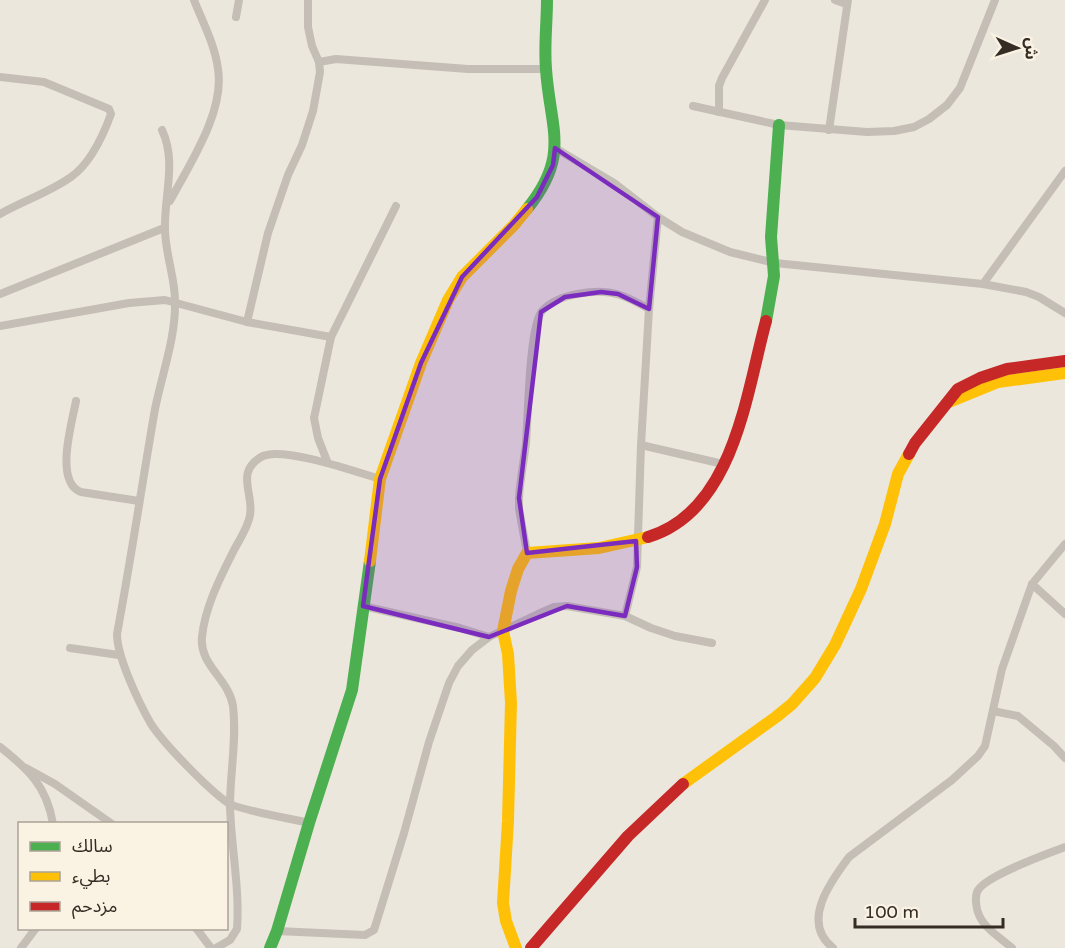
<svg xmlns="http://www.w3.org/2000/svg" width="1065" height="948" viewBox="0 0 1065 948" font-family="'Varela Round','Noto Sans Arabic',sans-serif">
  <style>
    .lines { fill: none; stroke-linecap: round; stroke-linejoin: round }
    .street { stroke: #c4beb6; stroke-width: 8 }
    .fast { stroke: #4caf50; stroke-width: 12 }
    .slow { stroke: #ffc107; stroke-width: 12 }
    .jam { stroke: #c62828; stroke-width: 12 }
    .marked { fill: #7b2cbf; fill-opacity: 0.2; stroke: #7b2cbf; stroke-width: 4.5; stroke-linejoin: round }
  </style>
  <rect width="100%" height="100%" fill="#ece7dc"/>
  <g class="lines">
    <g class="street">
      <polyline points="835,0 846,4"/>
      <polyline points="236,17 239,0"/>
      <polyline points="319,62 336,59 468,69 546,69"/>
      <path d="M0,77l44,5 65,27 2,5c-8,22 -20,49 -40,63 -21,15 -48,24 -71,37"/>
      <polyline points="693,106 779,125 867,132 894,131 914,127 929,119 947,105 960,88 995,0"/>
      <polyline points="719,112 719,86 722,78 765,0"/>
      <path d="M162,130c15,32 2,65 3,99 0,24 10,48 10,72 1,36 -13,73 -20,108 -13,75 -24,150 -38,225 0,23 22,69 34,90 13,20 57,65 77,79 11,7 65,16 81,20"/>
      <polyline points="829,130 848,0"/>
      <polyline points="555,148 614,183 658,217 682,232 730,252 775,263 983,284 1026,292 1039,297 1065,313"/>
      <path d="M170,201c19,-36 55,-89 48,-132 -3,-24 -15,-46 -24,-69"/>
      <polyline points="983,284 1065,171"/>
      <polyline points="0,294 164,228"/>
      <polyline points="247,322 268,233 288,175 302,145 313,111 320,72 319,62 312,46 308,27 308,0"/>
      <polyline points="0,326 129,303 165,300 247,322 331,337"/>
      <path d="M76,401c-4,22 -22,81 5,91l58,9"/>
      <polyline points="641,445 723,464"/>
      <polyline points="327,461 318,438 314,418 331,337 396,206"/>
      <polyline points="1065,544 1032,584 1065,614"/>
      <path d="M527,553l-8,-44v-11c1,-19 5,-37 7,-55 2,-24 3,-117 16,-132 16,-18 56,-23 78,-16 10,3 20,9 29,14"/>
      <polyline points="363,606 460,628 489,637"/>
      <polyline points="625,616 637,567 641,445 649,309 658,217"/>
      <polyline points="70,648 119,655"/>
      <polyline points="993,711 1018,716 1054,746 1065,758"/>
      <path d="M0,747c28,22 47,39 53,77"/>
      <polyline points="26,768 55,784 112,824"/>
      <polyline points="196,928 211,948"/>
      <polyline points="277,931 365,935 374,930 404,833 429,742 449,683 458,666 472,650 489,637 538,614 554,607 567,606 625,616 651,628 675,636 712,643"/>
      <polyline points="21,948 36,928"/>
      <path d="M216,948l14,-8 7,-11c3,-41 -6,-83 -7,-123 0,-34 7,-66 3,-100 -4,-27 -34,-41 -31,-69 3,-30 18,-59 31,-85 6,-12 15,-24 17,-37 4,-21 -15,-43 11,-58 19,-12 96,15 119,22"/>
      <path d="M833,948c-33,-26 -2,-67 16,-91l103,-77 26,-24 7,-10 17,-77 30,-85"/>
      <path d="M1012,948c-11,-10 -27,-19 -33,-33 -3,-6 -4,-17 -2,-23 6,-16 71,-38 88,-45"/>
    </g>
    <g class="fast">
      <path d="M527,209c44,-54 23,-80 19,-140 -2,-23 1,-46 1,-69"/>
      <polyline points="766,321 774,276 771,237 779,125"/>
      <polyline points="270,948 277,931 309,823 352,690 370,561"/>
    </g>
    <g class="slow">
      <polyline points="949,402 998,382 1065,373"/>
      <polyline points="370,561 380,479 421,363 448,300 462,277 514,225 527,209"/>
      <polyline points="683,784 776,717 792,704 815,678 835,645 861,589 885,524 898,474 909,454"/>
      <polyline points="516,948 506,921 503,903 508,821 511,703 508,654 503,631 511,591 518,569 527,553 599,548 648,537"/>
    </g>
    <g class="jam">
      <polyline points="909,454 915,443 958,389 980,378 1007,369 1065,361"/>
      <path d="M648,537c86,-26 98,-143 118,-216"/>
      <polyline points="531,948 628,836 683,784"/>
    </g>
  </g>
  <path class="marked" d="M555,148l103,69 -9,92 -31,-15 -17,-2 -36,5 -24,15 -22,186 8,55 109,-12 1,26 -12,49 -58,-10 -78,31 -126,-31 17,-127 41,-116 41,-86 75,-80 16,-32z"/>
  <rect x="18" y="822" width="210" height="108" fill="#faf2e2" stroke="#aba396" stroke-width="1.5"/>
  <rect x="30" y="842" width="30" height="9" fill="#4caf50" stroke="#aba396" stroke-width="1.5"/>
  <text x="72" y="852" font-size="18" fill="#352c25">سالك</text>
  <rect x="30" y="872" width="30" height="9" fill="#ffc107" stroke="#aba396" stroke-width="1.5"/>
  <text x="72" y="882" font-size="18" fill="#352c25">بطيء</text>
  <rect x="30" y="902" width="30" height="9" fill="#c62828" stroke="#aba396" stroke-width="1.5"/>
  <text x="72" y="912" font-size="18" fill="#352c25">مزدحم</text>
  <g transform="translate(1017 48) rotate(93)" stroke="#faf2e2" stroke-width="4.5" paint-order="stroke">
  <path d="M0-4.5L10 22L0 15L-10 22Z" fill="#352c25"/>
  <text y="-9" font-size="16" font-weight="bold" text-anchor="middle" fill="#352c25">ش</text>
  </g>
  <path d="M855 918v9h148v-9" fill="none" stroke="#352c25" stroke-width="3"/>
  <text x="864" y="918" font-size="18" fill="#352c25" stroke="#faf2e2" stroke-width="4.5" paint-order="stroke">100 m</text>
</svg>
